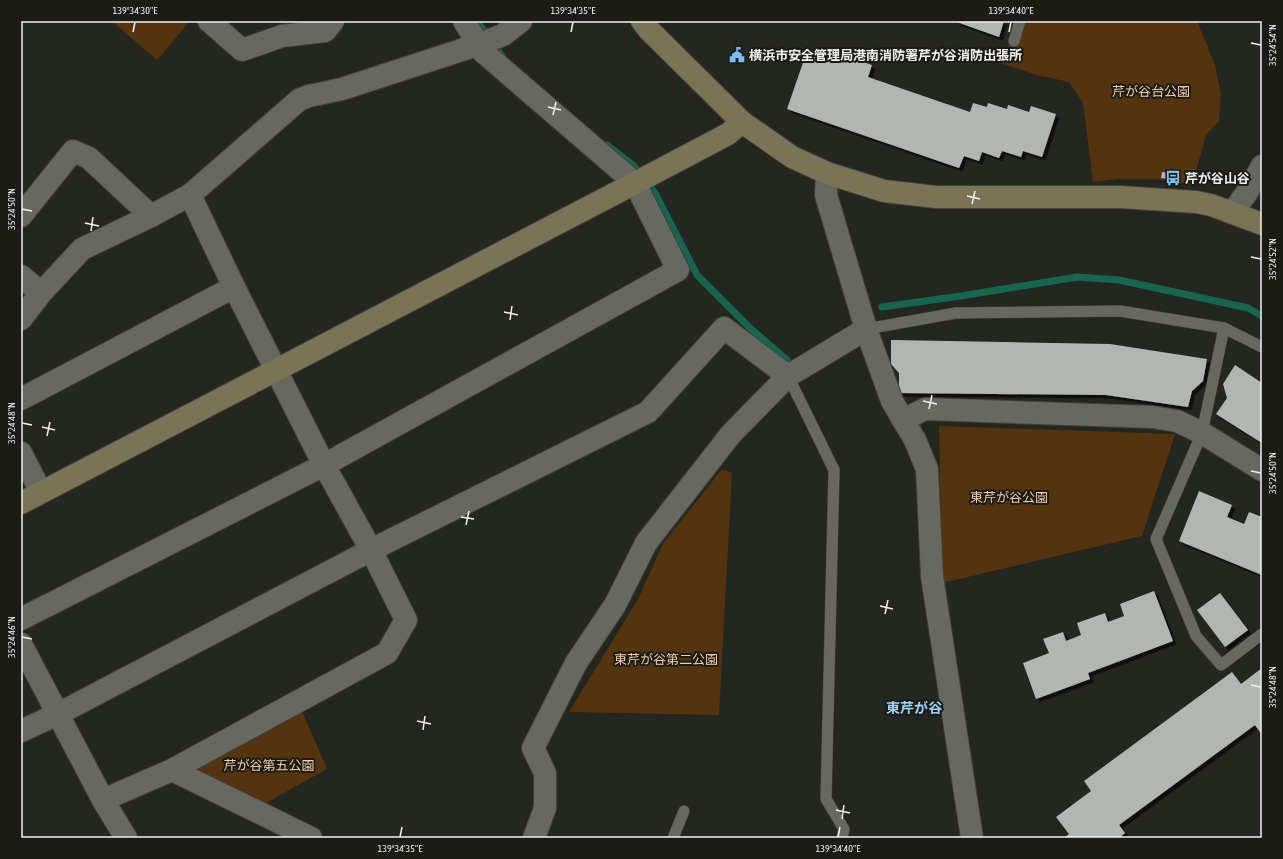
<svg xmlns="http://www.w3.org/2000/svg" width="1283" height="859" viewBox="0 0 1283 859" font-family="'Asap Condensed','Noto Sans JP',sans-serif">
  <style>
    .green { fill: #54340e }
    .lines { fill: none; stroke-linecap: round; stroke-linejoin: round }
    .stream { stroke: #16664d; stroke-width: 7 }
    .building { fill: #b1b7b0; filter: url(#shadow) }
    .lane-casing { stroke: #40413b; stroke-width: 12 }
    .street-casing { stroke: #40413b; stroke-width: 24 }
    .secondary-casing { stroke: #40413b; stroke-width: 24 }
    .lane { stroke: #666861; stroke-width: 11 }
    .street { stroke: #666861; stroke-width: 22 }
    .secondary { stroke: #7a7355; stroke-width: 22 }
    .ticks { fill: none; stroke: #f1f2ee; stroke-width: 1.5 }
    .labels { text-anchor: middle; stroke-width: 4; stroke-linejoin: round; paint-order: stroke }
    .poi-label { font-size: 13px; font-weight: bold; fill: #f1f2ee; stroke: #1b1c16; text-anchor: start }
    .park-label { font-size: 13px; fill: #f5cda5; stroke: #1b1c16 }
    .neighbourhood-label { font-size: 14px; font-weight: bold; fill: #9ed4fd; stroke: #1b1c16 }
    .neatline { fill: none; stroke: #f1f2ee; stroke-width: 1.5 }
    .ticks-label { font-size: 10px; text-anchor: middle; fill: #f1f2ee }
  </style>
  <defs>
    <filter id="shadow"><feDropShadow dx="3.5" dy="3.5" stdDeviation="0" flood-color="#0009"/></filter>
  </defs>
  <rect width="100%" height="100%" fill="#242620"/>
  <g class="green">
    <polygon points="112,21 190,21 157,60"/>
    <polygon points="1018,21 1197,21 1215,65 1221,94 1219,121 1206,135 1192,185 1156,179 1118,179 1093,182 1083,103 1069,82 1037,75 1001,63"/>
    <polygon points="939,426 1175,434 1142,536 942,583"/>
    <polygon points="722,469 732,473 719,715 569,712 638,599 663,544"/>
    <polygon points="302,711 327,769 264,804 192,769"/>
  </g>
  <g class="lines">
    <g class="stream">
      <polyline points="477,21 504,59"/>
      <polyline points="607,145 633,165 655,193 697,275 751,329 787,360"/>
      <polyline points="882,307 961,296 1077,277 1119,280 1248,308 1262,316"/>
    </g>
  </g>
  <g class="building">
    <polygon points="954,21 1004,21 999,37"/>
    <polygon points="807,51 829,58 832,51 872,65 868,77 970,112 973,103 987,107 988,103 1007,109 1008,105 1029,112 1031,106 1056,114 1042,157 1023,151 1021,157 1002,151 999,158 982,152 979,161 964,156 959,168 787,109"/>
    <polygon points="1162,172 1176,174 1176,180 1161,178"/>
    <polygon points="891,340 1110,344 1207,359 1203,381 1192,391 1188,407 1106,395 899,393 899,373 891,364"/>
    <polygon points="1235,365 1262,383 1262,443 1216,414 1227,398 1223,384"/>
    <polygon points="1199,491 1232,505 1227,517 1244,524 1249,512 1262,517 1262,575 1179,541"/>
    <polygon points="1154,591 1173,641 1088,673 1090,679 1036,699 1023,663 1049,653 1043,639 1063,632 1066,641 1081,635 1077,623 1105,613 1108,622 1124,616 1120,604"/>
    <polygon points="1220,593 1248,630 1225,647 1197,610"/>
    <polygon points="1262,668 1262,735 1255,725 1119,825 1125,833 1119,838 1064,838 1069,834 1056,817 1091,791 1084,781 1232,672 1241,684"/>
  </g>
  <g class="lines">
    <defs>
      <g id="lane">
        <polyline points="1014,41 1020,21"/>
        <polyline points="1224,328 1202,433 1156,539 1196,636 1221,665 1262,634"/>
        <polyline points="866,329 956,313 1120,311 1224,328 1262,347"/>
        <polyline points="788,376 834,470 826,799 844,829 842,838"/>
        <polyline points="673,838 684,811"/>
      </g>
      <g id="street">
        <polyline points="209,21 242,50 282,36 325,31 333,21"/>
        <polyline points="827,173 826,195 866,329 892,401 915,440 927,469 932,576 972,838"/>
        <polyline points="190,195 299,100 309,96 342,89 480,44 503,35 521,21"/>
        <polyline points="1232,213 1248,191 1262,166"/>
        <polyline points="21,216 73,151 89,158 151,216"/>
        <polyline points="21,276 41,293"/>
        <polyline points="21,319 41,293 82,249 151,216 190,195 234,287 324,465 371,550 406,620 387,653 172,770 103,800"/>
        <polyline points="21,399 234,287"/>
        <polyline points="903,420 925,409 1152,417 1177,421 1202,433 1262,470"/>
        <polyline points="21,453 41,492"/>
        <polyline points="21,619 324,465 678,270 635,183 483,52 464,21"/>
        <polyline points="21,644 103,800 126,838"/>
        <polyline points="21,731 58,714 371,550 648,412 724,328 788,376"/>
        <polyline points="172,770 311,838"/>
        <polyline points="534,838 545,808 545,773 533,748 576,663 615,605 646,543 731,434 788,376 866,329"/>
      </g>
      <g id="secondary">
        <polyline points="642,21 649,30 742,122 792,157 827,173 884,191 936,197 1120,197 1196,202 1211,205 1262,224"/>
        <polyline points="21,503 637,182 728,134 742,122"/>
      </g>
    </defs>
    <use href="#lane" class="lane-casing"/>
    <use href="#street" class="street-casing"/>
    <use href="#secondary" class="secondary-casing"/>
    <use href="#lane" class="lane"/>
    <use href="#street" class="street"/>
    <use href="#secondary" class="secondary"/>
  </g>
  <path class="ticks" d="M133,32l2,-10M571,32l2,-10M1009,32l2,-10M1251,43l10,2M548,107l13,3M553,115l3,-13M967,196l13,3M972,204l3,-13M22,209l10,2M85,223l14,3M91,231l2,-14M1251,257l10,2M504,312l14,3M510,320l2,-14M923,401l14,3M929,409l3,-14M22,423l10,2M42,427l13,3M47,436l3,-14M1251,471l10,2M461,517l13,2M466,525l3,-14M880,606l13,3M885,614l3,-14M22,637l10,2M1251,685l10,2M417,721l14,3M423,730l2,-14M836,810l14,3M842,819l2,-14M400,837l2,-10M838,837l2,-10"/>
  <defs>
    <symbol id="civic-bare" viewBox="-9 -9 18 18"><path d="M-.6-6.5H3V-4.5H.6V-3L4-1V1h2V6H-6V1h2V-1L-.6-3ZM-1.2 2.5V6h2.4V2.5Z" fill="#76c0f7" stroke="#1b1c16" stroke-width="2.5" paint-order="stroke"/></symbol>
    <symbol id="bus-bare" viewBox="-9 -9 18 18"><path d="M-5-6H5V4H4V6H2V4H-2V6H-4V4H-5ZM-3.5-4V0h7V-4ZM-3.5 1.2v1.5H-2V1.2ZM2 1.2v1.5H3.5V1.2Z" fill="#76c0f7" stroke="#1b1c16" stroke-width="2.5" paint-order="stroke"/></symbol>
  </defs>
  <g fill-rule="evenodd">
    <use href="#civic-bare" x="726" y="44" width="22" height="22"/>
    <use href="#bus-bare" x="1162" y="167" width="22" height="22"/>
  </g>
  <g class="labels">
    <g class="poi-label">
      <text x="749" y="60">横浜市安全管理局港南消防署芹が谷消防出張所</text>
      <text x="1185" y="183">芹が谷山谷</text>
    </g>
    <g class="park-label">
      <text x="1151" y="96">芹が谷台公園</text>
      <text x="1009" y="502">東芹が谷公園</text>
      <text x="666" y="664">東芹が谷第二公園</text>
      <text x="269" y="770">芹が谷第五公園</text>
    </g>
    <g class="neighbourhood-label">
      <text x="914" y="713">東芹が谷</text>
    </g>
  </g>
  <rect width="1283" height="859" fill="none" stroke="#1b1c16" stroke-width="44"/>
  <rect x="22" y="22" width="1239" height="815" class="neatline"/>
  <g class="ticks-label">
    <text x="135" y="14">139°34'30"E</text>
    <text x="573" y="14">139°34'35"E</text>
    <text x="1011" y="14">139°34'40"E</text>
    <text transform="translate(1272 45) rotate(-90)" y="4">35°24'54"N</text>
    <text transform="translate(11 209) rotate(-90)" y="4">35°24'50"N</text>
    <text transform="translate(1272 259) rotate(-90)" y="4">35°24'52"N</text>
    <text transform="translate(11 423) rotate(-90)" y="4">35°24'48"N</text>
    <text transform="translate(1272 473) rotate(-90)" y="4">35°24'50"N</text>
    <text transform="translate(11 637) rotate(-90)" y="4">35°24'46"N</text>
    <text transform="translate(1272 687) rotate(-90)" y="4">35°24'48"N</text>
    <text x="400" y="852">139°34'35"E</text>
    <text x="838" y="852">139°34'40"E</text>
  </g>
</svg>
